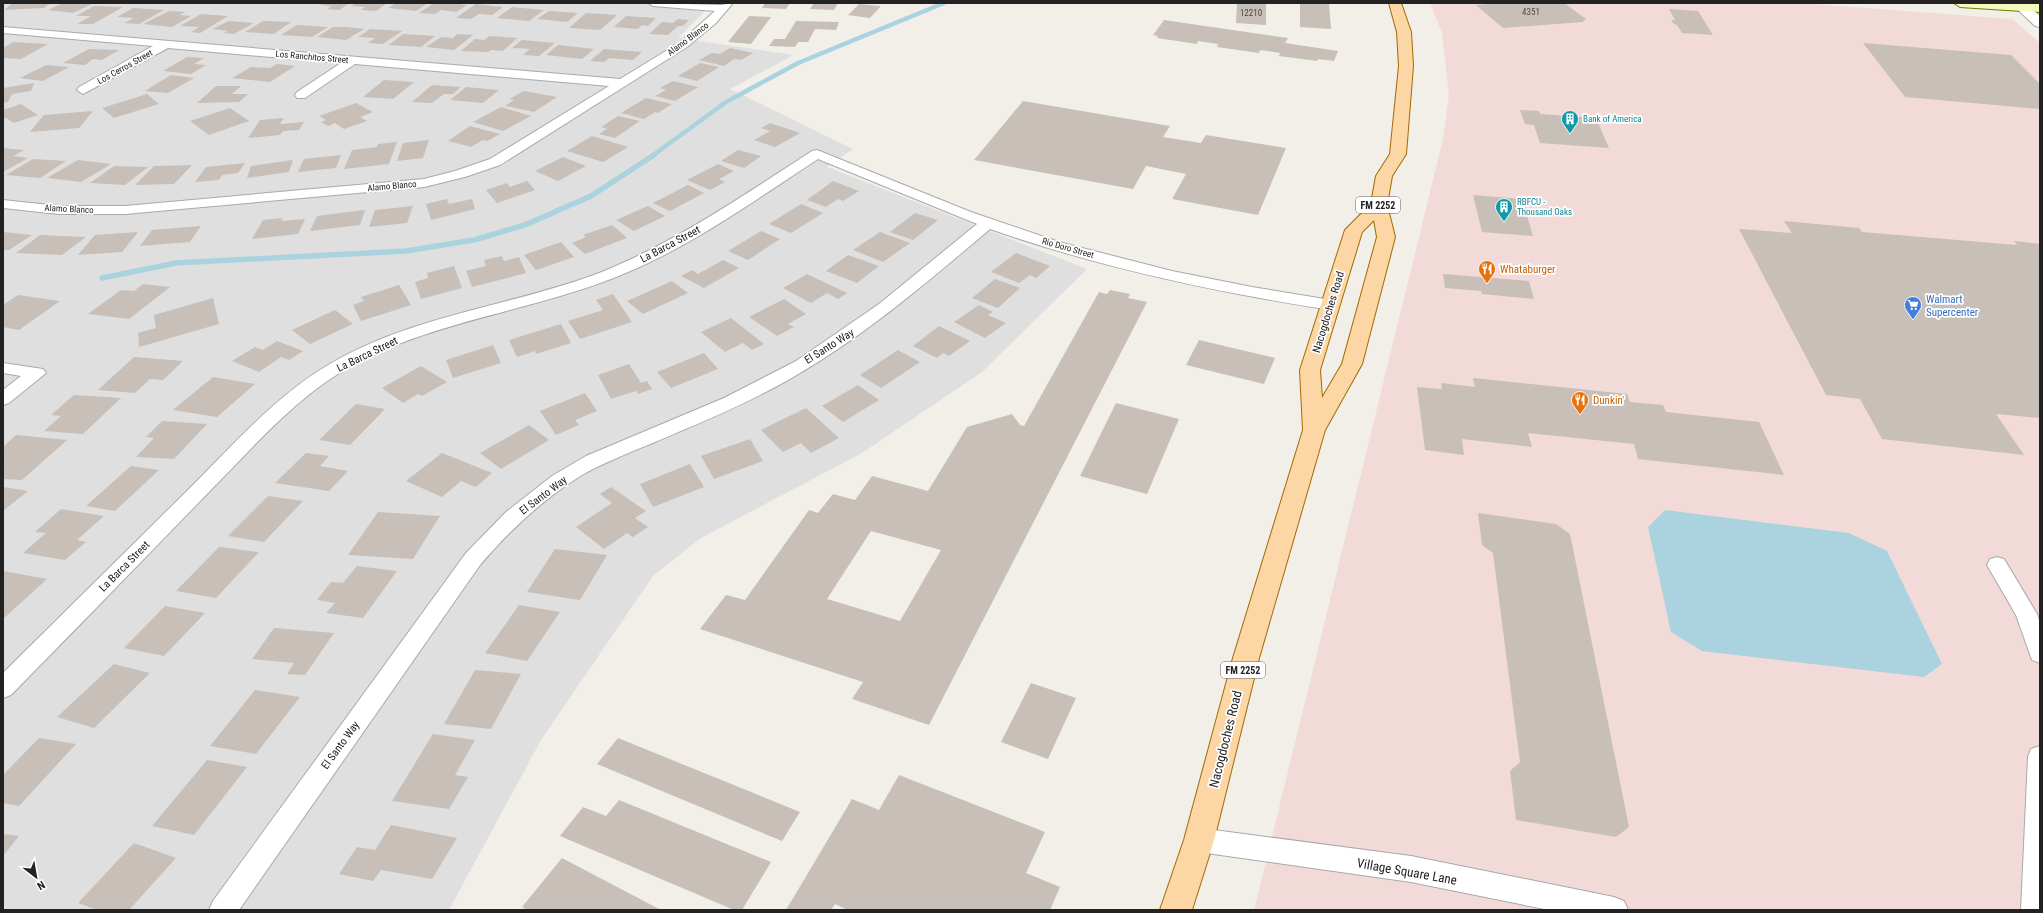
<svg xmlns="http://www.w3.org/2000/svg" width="2043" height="913" viewBox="0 0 2043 913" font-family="'Roboto Condensed',sans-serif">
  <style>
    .residential { fill: #e0dfdf }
    .commercial { fill: #f2dad9 }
    .water { fill: #aad3df }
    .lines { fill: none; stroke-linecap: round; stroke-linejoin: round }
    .stream-far1 { stroke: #aad3df; stroke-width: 4.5 }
    .stream { stroke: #aad3df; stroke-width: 5.5 }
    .building { fill: #c7bfb8; fill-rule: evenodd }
    .minor-casing { stroke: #a9a9a9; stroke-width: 2 }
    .tertiary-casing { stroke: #a9a9a9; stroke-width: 2 }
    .secondary-casing { stroke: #707d05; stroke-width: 2 }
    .primary-casing { stroke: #a06b00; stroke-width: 2 }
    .minor { fill: #fff; fill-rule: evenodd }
    .tertiary { fill: #fff; fill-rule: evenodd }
    .secondary { fill: #f7fabf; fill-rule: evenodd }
    .primary { fill: #fcd6a4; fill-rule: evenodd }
    .labels { text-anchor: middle; stroke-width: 3.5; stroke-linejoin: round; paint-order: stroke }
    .number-label { font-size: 9px; fill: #4b4948 }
    .far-street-label { font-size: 9px; fill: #222; stroke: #fff }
    .far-culture-label { font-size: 9px; fill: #0d838f; stroke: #fff; text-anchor: start }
    .shield { fill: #fff; stroke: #646464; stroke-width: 1 }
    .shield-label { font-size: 10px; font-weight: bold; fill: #222 }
    .street-label { font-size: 11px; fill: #222; stroke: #fff }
    .food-label { font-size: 11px; fill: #c56008; stroke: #fff; text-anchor: start }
    .shop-label { font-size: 11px; fill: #366cbe; stroke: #fff; text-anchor: start }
    .near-street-label { font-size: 13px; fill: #222; stroke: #fff }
  </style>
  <rect width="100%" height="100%" fill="#f2efe9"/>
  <polygon class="residential" points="3,3 713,3 678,38 794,55 730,89 853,149 827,167 1087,269 982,372 862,453 701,538 653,576 541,740 449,910 3,910"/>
  <polygon class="commercial" points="1430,3 1800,3 2012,19 2040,43 2040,910 1254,910 1443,139 1449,95 1442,33"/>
  <polygon class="water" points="1665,510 1849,533 1887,551 1942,664 1924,677 1702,651 1671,632 1648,527"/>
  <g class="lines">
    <polyline class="stream-far1" points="652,156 726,102 798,63 944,3"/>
    <polyline class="stream" points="102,278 176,263 406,251 474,240 525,225 591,196 654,155"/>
  </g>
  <g class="building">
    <polygon points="13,3 50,3 44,8 4,10"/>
    <polygon points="63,3 94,3 73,13 48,10"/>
    <polygon points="323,3 350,3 339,10 327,9 332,6 320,5"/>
    <polygon points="356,3 387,3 376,11 361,10 365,7 351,6"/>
    <polygon points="396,3 428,3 416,11 388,8"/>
    <polygon points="434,3 451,3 467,5 456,12 441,10 435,14 419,13"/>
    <polygon points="765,3 790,3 786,9 762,8"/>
    <polygon points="814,3 838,3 834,10 810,9"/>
    <polygon points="1237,3 1266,3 1266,25 1236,23"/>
    <polygon points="1300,3 1329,3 1331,29 1300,27"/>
    <polygon points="1504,3 1564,3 1586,19 1583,22 1503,28 1476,5"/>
    <polygon points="476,4 503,7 492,15 479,14 471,19 456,18"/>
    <polygon points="859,4 881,6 870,18 848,15"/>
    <polygon points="94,6 123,7 93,24 77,24 91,16 76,16"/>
    <polygon points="512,7 544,10 529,21 497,18"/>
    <polygon points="133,8 164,10 139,24 124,23 134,18 117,17"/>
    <polygon points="1669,9 1698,11 1713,35 1682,33 1677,25 1674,24 1671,20 1675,20"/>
    <polygon points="169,11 185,12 179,15 191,16 172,27 143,24"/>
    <polygon points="549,11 578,13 567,22 537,19"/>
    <polygon points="586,13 617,15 600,30 569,28"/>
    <polygon points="201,14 228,16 200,33 191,32 199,27 180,26"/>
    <polygon points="626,16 656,18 648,26 642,25 638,29 614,27"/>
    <polygon points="749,16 771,17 751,44 728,42"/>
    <polygon points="678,19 689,20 683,26 678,26 668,35 649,34 662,22 673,23"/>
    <polygon points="1164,20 1288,38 1285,43 1338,51 1334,61 1318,59 1317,61 1279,56 1280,53 1260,50 1259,53 1217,47 1218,44 1198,41 1197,44 1157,38 1158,36 1153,35"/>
    <polygon points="229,21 254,23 234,34 224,33 228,31 212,29"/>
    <polygon points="263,21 291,22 274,34 245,32"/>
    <polygon points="796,21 839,22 836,30 815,29 808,42 798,42 795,47 769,46 774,39 785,39"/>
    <polygon points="297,25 328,27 312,37 281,35"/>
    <polygon points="333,27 347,27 364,29 346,40 317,37"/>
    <polygon points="370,29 402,31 383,44 368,43 375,38 358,37"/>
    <polygon points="403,34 435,36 421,47 389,45"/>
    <polygon points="457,34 473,35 454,50 426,47 441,37 453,38"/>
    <polygon points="489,36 517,38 503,51 491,50 488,52 461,51 475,39 485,40"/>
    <polygon points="522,40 555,43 539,56 523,55 530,49 512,48"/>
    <polygon points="13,42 48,44 21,59 3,58 3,48"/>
    <polygon points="1863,43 2011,55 2040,84 2040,109 1905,97"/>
    <polygon points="558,45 594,49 582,59 546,55"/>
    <polygon points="730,48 753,53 741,60 734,59 724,66 699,60 712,53 720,54"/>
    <polygon points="89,49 119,50 102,60 93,59 85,65 63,63"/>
    <polygon points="604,49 642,52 633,60 609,58 604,62 590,61"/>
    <polygon points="187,57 204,58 194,64 206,65 191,74 163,71"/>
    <polygon points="700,63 719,67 697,81 678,76"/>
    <polygon points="277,64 295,66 270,82 232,78 251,67 270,68"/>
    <polygon points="46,65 69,67 43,81 20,78"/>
    <polygon points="171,75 194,78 168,93 145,91"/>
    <polygon points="384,80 414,82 393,99 363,97"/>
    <polygon points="673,81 698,87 675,101 655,96 666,90 660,88"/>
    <polygon points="34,83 31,91 12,94 8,102 3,103 3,88"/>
    <polygon points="432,85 461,87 453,94 444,94 432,103 412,102"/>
    <polygon points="216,86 241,86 232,94 248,94 239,102 197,103"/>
    <polygon points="466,87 499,90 483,103 450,100"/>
    <polygon points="524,91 557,97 534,112 505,106 514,100 509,99"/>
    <polygon points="147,94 159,104 114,118 102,108"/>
    <polygon points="646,98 672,104 658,113 655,112 644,119 621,113"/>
    <polygon points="1023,101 1170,126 1163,137 1201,143 1206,135 1286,148 1258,215 1172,199 1186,174 1146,166 1133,189 974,160"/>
    <polygon points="356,103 373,112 360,117 367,121 344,129 335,123 328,126 321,122 326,120 319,116"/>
    <polygon points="21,104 38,115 14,123 6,118 3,119 3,110"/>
    <polygon points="501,107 531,116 503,131 473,122"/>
    <polygon points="230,108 249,121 209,135 190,121"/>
    <polygon points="1520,110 1539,111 1540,114 1596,118 1609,148 1540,143 1534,125 1525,124"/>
    <polygon points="93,111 79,128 30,132 44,115"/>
    <polygon points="618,116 640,121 615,138 599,134 607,129 601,127"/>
    <polygon points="284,118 280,124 304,122 299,130 283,131 280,135 248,138 260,120"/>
    <polygon points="770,123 800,133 775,147 754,140 770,131 761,128"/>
    <polygon points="470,126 500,134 487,141 483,140 471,147 448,141"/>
    <polygon points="592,136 628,147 603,162 567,151"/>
    <polygon points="429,140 423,158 397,161 403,143"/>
    <polygon points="397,142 389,164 344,169 352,150 377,147 378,144"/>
    <polygon points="3,148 24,150 13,156 28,158 3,172"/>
    <polygon points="738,150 761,156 744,168 721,161"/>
    <polygon points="341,155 336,168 298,172 304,159"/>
    <polygon points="563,157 586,166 558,181 535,171"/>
    <polygon points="33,159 66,161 40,178 6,175"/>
    <polygon points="78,160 111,164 81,182 47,178"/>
    <polygon points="293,160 289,172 247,178 251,166"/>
    <polygon points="245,163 238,173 222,175 219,180 195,182 206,167"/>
    <polygon points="718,164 734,171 719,179 725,182 710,190 687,180"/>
    <polygon points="192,165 174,184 135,185 154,166"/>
    <polygon points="114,166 148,167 125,185 90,183"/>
    <polygon points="527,181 535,190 497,203 486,190 507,183 510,187"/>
    <polygon points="833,181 859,191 843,201 838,199 826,207 807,200"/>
    <polygon points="688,185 704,193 670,211 653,203"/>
    <polygon points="1473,195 1522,199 1533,236 1482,232"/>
    <polygon points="447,199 449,204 472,199 475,209 431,220 426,204"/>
    <polygon points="801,204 823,213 791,233 769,224"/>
    <polygon points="413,206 407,223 369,227 375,210"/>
    <polygon points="648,206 665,216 634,231 616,220"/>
    <polygon points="365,210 360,225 310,231 317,216"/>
    <polygon points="915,213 938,220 913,240 890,232"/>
    <polygon points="283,218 281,221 305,219 298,234 252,239 263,220"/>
    <polygon points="1784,221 1859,228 1862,232 2017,245 2014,241 2040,244 2040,418 1996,414 2024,455 1882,439 1860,399 1826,395 1739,229 1792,233"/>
    <polygon points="612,225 627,238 585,254 572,243 586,237 583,235"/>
    <polygon points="201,226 190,242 140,246 152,230"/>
    <polygon points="761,231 780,239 748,260 728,251"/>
    <polygon points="3,232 32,235 9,250 3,250"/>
    <polygon points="138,232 122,252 78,255 95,235"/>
    <polygon points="880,232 910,243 883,262 853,250"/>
    <polygon points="40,235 86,237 62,255 16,253"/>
    <polygon points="561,242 574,257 536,270 524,255"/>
    <polygon points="1016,253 1050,266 1036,278 1030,275 1019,283 991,272"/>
    <polygon points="848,255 879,266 857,283 826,271"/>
    <polygon points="502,256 504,261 519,257 526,273 472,287 466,271 486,266 484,260"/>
    <polygon points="723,260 739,268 704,288 681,276 692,270 698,274"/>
    <polygon points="454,266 462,288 421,299 415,282 428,278 427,273"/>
    <polygon points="807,274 847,293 838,299 827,293 811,303 783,288"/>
    <polygon points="1443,274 1529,281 1534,299 1482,294 1481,291 1445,288"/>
    <polygon points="995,279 1020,288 998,308 972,298"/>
    <polygon points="672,281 688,293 643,314 627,301"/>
    <polygon points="143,284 170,287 129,319 88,314 121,290 134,291"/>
    <polygon points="399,285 411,305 361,321 353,305 364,301 361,297"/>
    <path d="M1110,290l20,4 -2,4 19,4 -218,423 -77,-26 11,-17 -163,-53 26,-34 19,5 64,-90 9,3 15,-19 22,6 17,-24 56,15 39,-64 45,-13 8,11 4,1 75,-134 8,2zM871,531l70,19 -41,71 -73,-22z"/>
    <polygon points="613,294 632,322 580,339 568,321 603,310 596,300"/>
    <polygon points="18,295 60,301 19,330 3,327 3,323 5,321 3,321 3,305"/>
    <polygon points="213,298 219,324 139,347 138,333 156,328 154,315"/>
    <polygon points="784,299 806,314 788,324 794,327 777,336 749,317"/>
    <polygon points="979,305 993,312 988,315 1006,323 985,338 954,322"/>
    <polygon points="335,310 353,324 310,344 292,330"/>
    <polygon points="731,318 764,344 752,350 743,343 725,352 701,332"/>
    <polygon points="561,324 571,343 536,354 535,351 517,357 509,340"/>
    <polygon points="939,326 970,341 949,356 943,353 937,358 913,346"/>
    <polygon points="1199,340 1275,358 1264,384 1186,365"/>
    <polygon points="277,341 303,351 289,360 281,357 259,372 232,361 255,347 263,350"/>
    <polygon points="493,345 501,363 453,378 446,360"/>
    <polygon points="898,350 920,362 881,388 860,375"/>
    <polygon points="704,353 718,369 671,388 657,372"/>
    <polygon points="134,357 183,361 163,380 150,379 135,393 98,390"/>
    <polygon points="629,364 641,383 647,381 652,389 638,394 636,391 611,399 598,375"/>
    <polygon points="421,366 447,382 422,396 418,394 403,403 382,388"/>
    <polygon points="213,377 255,384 217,417 173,410"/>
    <polygon points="1473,378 1627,394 1630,402 1663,405 1666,412 1759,422 1784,475 1638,459 1634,444 1528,433 1532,447 1462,439 1464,455 1425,450 1417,387 1442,389 1441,383 1475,387"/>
    <polygon points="858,385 879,400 843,422 822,406"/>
    <polygon points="585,393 597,411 575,420 579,425 556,435 540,411"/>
    <polygon points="74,395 121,398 83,434 44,431 61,416 51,415"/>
    <polygon points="1116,403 1179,419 1147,494 1080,476"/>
    <polygon points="356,404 385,409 350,445 319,440"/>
    <polygon points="806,408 839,438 811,453 801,443 783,452 761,430"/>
    <polygon points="162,421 207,424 174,459 136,457 154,438 146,437"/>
    <polygon points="529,425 549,440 501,469 480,453"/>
    <polygon points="16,435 67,440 22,480 3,479 3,458 5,456 3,456 3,447"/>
    <polygon points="750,439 763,461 714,479 701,456"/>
    <polygon points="306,453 329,456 320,466 348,471 329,491 275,483"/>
    <polygon points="442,453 492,473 476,487 461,481 442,497 406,481"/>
    <polygon points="690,464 704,487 653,507 640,484"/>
    <polygon points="131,466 159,470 115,511 86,506"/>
    <polygon points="3,487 28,491 3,511"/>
    <polygon points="611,487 646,511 635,518 648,527 633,537 627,533 604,549 576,527 612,503 600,494"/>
    <polygon points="268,496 303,501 264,542 228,536"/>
    <polygon points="61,509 104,516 77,540 86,542 65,560 23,553 46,533 35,532"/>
    <polygon points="378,512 440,516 413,559 348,555"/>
    <polygon points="1478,513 1556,524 1570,534 1629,827 1616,837 1516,820 1510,771 1520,762 1493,553 1482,545"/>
    <polygon points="219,547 259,552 216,598 176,591"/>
    <polygon points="555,549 607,555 580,600 527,592"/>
    <polygon points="357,566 397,571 363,618 326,613 335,603 317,600 331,582 343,583"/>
    <polygon points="3,571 47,579 3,619"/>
    <polygon points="519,605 560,612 527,661 485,653"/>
    <polygon points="165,606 205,613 164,656 124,648"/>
    <polygon points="274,628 334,633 305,675 287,674 294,663 252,659"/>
    <polygon points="114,664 150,673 94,728 57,717"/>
    <polygon points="475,670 521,674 491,729 444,724"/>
    <polygon points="1031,683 1076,698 1048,759 1001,742"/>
    <polygon points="255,690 300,697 256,754 210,746"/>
    <polygon points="433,734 475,740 455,775 468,777 449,809 392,801"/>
    <polygon points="39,738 76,744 19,806 3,803 3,775"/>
    <polygon points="618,738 800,812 782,841 597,764"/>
    <polygon points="207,760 247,767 194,835 152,826"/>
    <polygon points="899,775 1045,832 1026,873 1060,887 1050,910 848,910 835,904 831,910 786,910 852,799 879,810"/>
    <polygon points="619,800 771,862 742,910 734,910 560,836 583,807 606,816"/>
    <polygon points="391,825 457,838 432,879 381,870 373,881 339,874 357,847 375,850"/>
    <polygon points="3,834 19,836 3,856"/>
    <polygon points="134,843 176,858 129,910 98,910 78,903"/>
    <polygon points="562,858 661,910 528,910 522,907"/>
  </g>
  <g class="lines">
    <defs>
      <g id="minor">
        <polygon points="648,3 721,5 733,3 716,23 687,47 500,165 465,177 424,187 125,214 59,214 3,208 3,200 59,206 125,206 424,179 455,171 490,159 609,86 355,64 305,98 297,98 295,95 297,92 341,63 168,48 83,94 77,90 79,87 153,46 3,33 3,27 620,79 679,43 715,11 653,6"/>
        <path d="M817,150l154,62 88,30 113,29 80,16 79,13 6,2 2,3 -2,3 -6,2c-116,-18 -230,-42 -341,-81 -67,57 -134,114 -211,156 -40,22 -82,39 -124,57 -24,10 -50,20 -73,33 -39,24 -72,55 -102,90l-241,345h-30l4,-9 253,-348 40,-41 46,-36 34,-20 138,-58 72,-37 83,-57 98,-80 -159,-65c-69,45 -137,95 -215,123 -87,32 -182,42 -262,90 -52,32 -93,81 -136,124 -64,66 -129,133 -194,199l-8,3v-25c63,-62 126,-125 189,-187 43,-43 84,-90 136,-121 82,-49 178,-58 266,-90 78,-30 148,-79 218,-124z"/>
        <polygon points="3,363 43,369 46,373 9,403 3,405 3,390 21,376 3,373"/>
        <polygon points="1997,557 2004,559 2037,614 2040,623 2040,663 2032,660 2016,615 1987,565 1990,559"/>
        <polygon points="2040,746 2040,910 2021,910 2028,757 2031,749"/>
        <polygon points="1199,828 1411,856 1614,897 1624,901 1628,910 1549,910 1411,882 1199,852 1190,849 1186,840 1190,831"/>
      </g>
      <polygon id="tertiary" points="2022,3 2026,4 2040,16 2040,27 2035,26 2018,10 2016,7"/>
      <polygon id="secondary" points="1954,3 2040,4 2040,12 1960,7"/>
      <path id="primary" d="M1389,3h12l10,29 2,34 -7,88 -14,22 -5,29 8,32 -33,127 -37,66 -66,228 -45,182 -22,70h-32l24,-70 49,-182 70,-228 -3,-60 45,-140 26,-26 5,-28 14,-22 9,-88 -2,-34zM1374,220l3,17 -35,127 -20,34 -2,-28 42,-138z"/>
    </defs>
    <use href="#minor" class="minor-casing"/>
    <use href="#tertiary" class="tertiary-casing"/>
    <use href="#secondary" class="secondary-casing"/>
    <use href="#primary" class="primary-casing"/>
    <use href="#minor" class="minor"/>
    <use href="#tertiary" class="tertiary"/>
    <use href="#secondary" class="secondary"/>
    <use href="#primary" class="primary"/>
  </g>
  <defs>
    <symbol id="building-pin" viewBox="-11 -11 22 30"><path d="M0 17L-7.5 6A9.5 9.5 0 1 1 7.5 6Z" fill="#0f9aa8" stroke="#fff"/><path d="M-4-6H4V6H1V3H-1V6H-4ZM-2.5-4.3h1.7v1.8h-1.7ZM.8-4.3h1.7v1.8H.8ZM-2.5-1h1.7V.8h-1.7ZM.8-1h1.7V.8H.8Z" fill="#fff"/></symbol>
    <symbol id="restaurant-pin" viewBox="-11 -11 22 30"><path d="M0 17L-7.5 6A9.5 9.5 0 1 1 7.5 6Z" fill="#e8710a" stroke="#fff"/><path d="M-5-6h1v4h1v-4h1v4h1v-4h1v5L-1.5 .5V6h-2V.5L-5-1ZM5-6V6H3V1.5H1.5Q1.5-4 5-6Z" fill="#fff"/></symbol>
    <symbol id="supermarket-pin" viewBox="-11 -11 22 30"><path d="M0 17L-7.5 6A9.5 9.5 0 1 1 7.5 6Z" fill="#3f7fe0" stroke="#fff"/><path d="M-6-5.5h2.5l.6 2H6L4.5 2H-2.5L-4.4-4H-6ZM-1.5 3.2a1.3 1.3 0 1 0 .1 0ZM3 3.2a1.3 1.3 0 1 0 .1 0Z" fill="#fff"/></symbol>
  </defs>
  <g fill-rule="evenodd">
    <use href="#building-pin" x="1560" y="109" width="20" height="27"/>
    <use href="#building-pin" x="1494" y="197" width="20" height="27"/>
    <use href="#restaurant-pin" x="1477" y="259" width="20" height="27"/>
    <use href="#supermarket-pin" x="1903" y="295" width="20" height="27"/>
    <use href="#restaurant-pin" x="1570" y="390" width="20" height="27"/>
  </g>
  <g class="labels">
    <g class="number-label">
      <text x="1531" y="15">4351</text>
      <text x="1251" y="16">12210</text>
    </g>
    <g class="far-street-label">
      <text transform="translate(688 39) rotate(-37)" y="3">Alamo Blanco</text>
      <text transform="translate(312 57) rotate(5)" y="3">Los Ranchitos Street</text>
      <text transform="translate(125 67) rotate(-29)" y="3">Los Cerros Street</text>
      <text transform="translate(392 186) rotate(-5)" y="3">Alamo Blanco</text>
      <text transform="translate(69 209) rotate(3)" y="3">Alamo Blanco</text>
      <text transform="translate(1068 248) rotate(16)" y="3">Rio Doro Street</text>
    </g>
    <g class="far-culture-label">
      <text x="1583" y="122">Bank of America</text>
      <text x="1517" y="205">RBFCU -<tspan x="1517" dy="10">Thousand Oaks</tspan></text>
    </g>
    <g class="shield">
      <rect x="1356" y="197" width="44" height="16" rx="3"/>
      <rect x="1221" y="662" width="44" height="16" rx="3"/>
    </g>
    <g class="shield-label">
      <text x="1378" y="209">FM 2252</text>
      <text x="1243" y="674">FM 2252</text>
    </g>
    <g class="street-label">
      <text transform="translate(670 244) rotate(-28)" y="4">La Barca Street</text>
      <text transform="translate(1328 312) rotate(-73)" y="4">Nacogdoches Road</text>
      <text transform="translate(829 346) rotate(-32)" y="4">El Santo Way</text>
      <text transform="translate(367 354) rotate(-26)" y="4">La Barca Street</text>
      <text transform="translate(543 495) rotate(-37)" y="4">El Santo Way</text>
      <text transform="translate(124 566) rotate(-45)" y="4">La Barca Street</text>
      <text transform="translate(340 745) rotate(-54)" y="4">El Santo Way</text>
    </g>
    <g class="food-label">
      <text x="1500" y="273">Whataburger</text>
      <text x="1593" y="404">Dunkin'</text>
    </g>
    <g class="shop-label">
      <text x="1926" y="303">Walmart<tspan x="1926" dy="13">Supercenter</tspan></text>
    </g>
    <g class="near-street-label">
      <text transform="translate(1225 739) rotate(-76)" y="5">Nacogdoches Road</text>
      <text transform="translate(1407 871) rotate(10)" y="5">Village Square Lane</text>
    </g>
  </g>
  <rect width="2043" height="913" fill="none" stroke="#222222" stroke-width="8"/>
  <g transform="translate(36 877) rotate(149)" stroke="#ffffff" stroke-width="3" paint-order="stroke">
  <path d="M0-3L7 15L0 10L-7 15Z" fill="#222222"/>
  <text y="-6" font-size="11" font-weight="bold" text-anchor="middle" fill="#222222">N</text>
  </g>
</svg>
